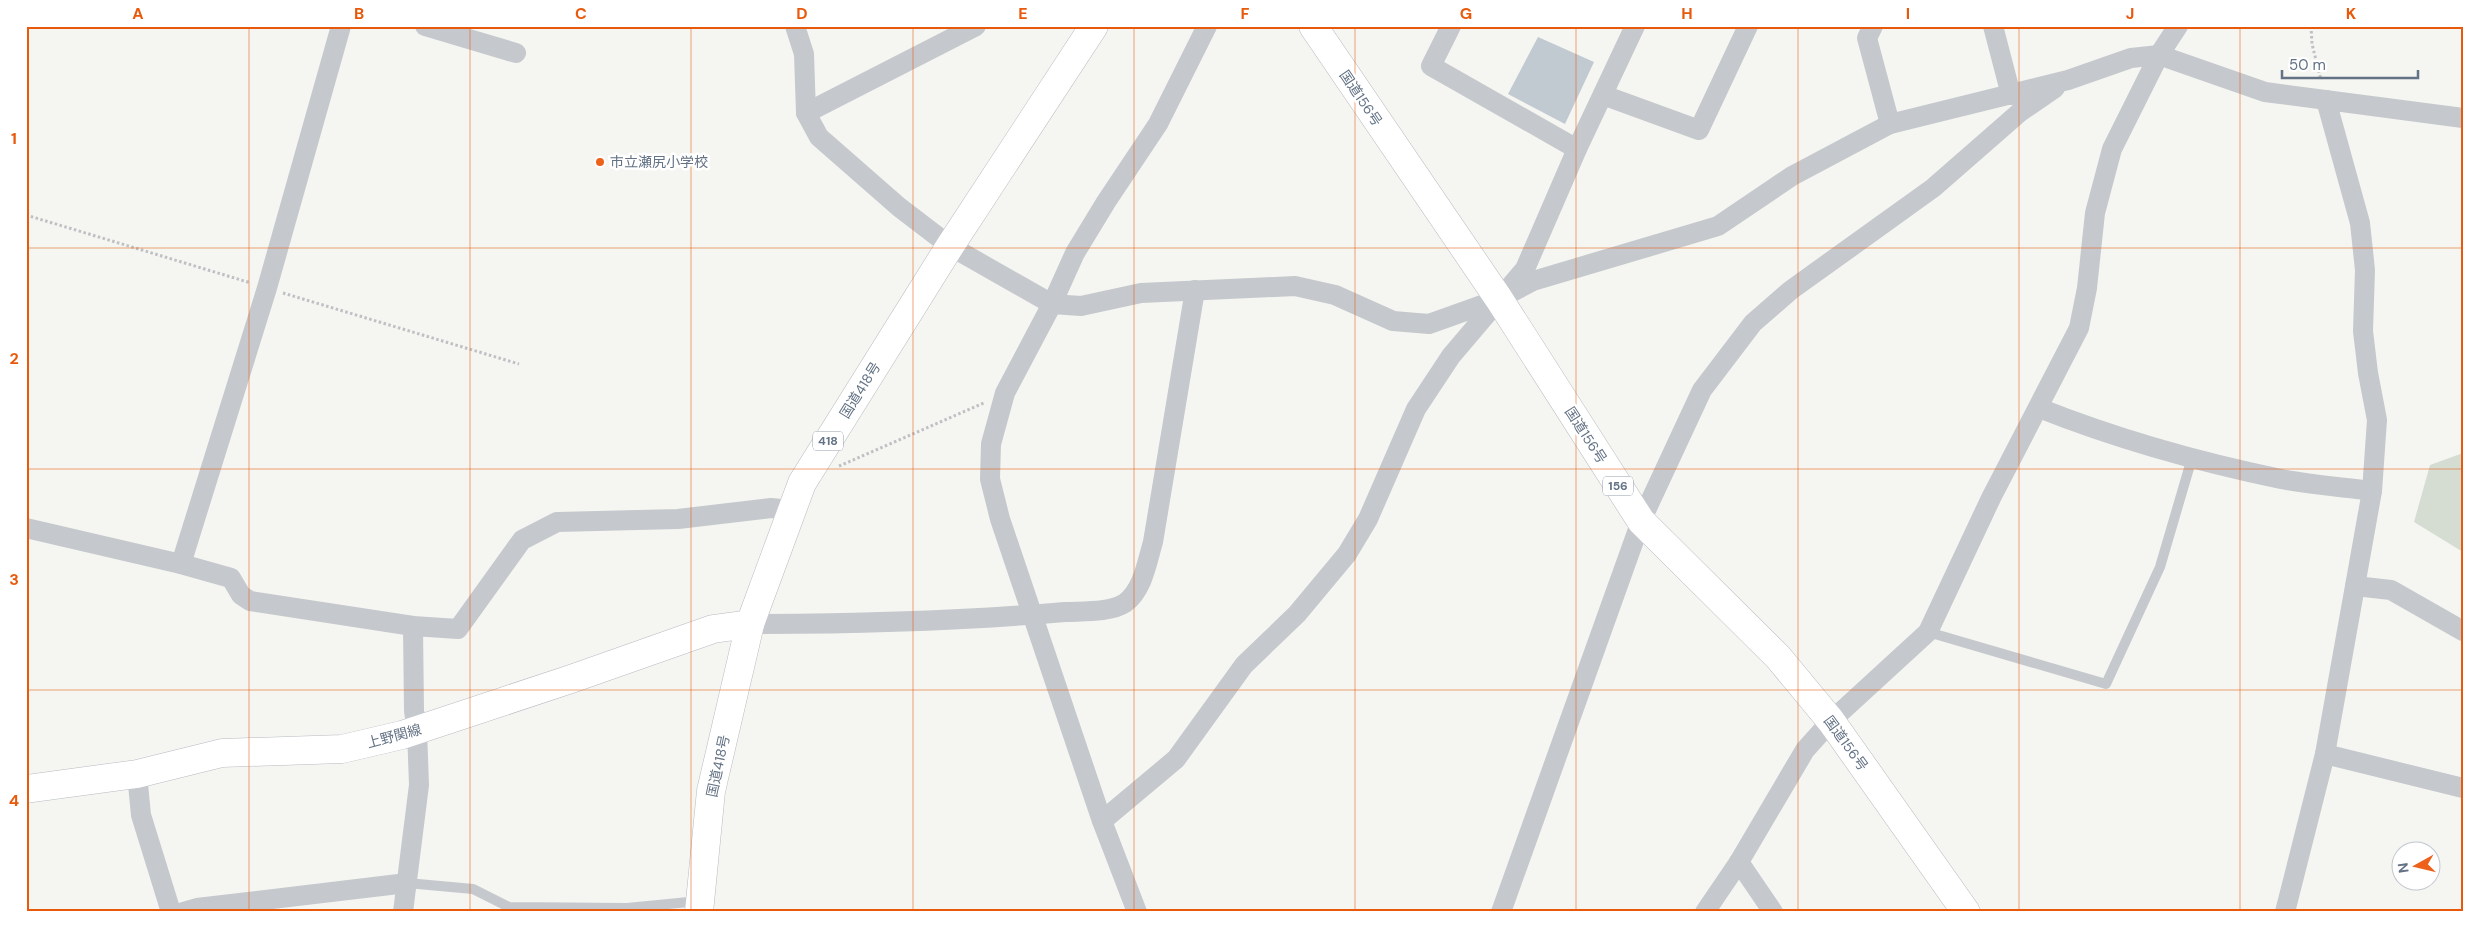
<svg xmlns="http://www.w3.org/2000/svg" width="2489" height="938" viewBox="0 0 2489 938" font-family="'DM Sans','Noto Sans JP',sans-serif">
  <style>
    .green { fill: #d5ddd2 }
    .water { fill: #c1cad0 }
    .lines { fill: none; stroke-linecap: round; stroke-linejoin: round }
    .secondary-casing { stroke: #b7bbc1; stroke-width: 29 }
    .trunk-casing { stroke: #b7babe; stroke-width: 29 }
    .path { stroke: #bfc0c3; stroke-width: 3; stroke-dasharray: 2.5 2.5; stroke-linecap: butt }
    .service { stroke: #c5c8cc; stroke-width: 10 }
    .minor { stroke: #c5c8cc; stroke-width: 20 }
    .secondary { stroke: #fff; stroke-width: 28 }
    .trunk { stroke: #fff; stroke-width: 28 }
    .grid { fill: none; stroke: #e8590c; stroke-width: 1; stroke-opacity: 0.55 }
    .poi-dot { fill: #ed611a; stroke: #fff; stroke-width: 2 }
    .labels { text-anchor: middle; stroke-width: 5; stroke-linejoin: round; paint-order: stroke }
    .shield { fill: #fff; stroke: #929caa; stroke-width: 1 }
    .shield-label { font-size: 12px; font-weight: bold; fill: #637285 }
    .street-label { font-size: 14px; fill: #637285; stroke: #fff }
    .poi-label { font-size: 14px; fill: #637285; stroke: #fff; text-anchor: start }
    .neatline { fill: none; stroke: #e8590c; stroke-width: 2 }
    .grid-label { font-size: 16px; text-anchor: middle; font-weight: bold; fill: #e8590c }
  </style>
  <rect width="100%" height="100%" fill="#f5f6f2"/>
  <polygon class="green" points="2463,453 2463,552 2414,522 2430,465"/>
  <polygon class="water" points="1538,37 1594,62 1565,124 1508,94"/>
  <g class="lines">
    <defs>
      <polyline id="secondary" points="26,789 137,774 222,753 342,749 402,735 571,679 713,629 750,624"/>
      <g id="trunk">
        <polyline points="1313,26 1499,299 1641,521 1778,657 1831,721 1966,912"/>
        <polyline points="699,912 711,791 750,624 802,483 950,246 1094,26"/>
      </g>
    </defs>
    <use href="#secondary" class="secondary-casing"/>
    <use href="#trunk" class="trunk-casing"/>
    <g class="path">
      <polyline points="2311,26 2312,44 2321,80"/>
      <polyline points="26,215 251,283"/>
      <polyline points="283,293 519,364"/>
      <polyline points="839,466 984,403"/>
    </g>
    <g class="service">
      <polyline points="1928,632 2106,684 2160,567 2192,458"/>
      <polyline points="407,883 473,889 509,907 627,908 699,901"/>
    </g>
    <g class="minor">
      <polyline points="425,26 516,53"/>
      <polyline points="795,26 804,54 806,113 819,137 899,207 950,246 1052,304 1081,306 1141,293 1295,286 1335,295 1393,321 1429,324 1499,299 1533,281 1718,226 1792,176 1890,124 2068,80 2131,58 2159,55 2265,92 2463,118"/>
      <polyline points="1451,26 1431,66 1577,149"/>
      <polyline points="1873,26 1867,38 1890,124"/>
      <polyline points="1993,26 2011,95"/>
      <polyline points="1603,95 1699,130 1748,26"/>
      <polyline points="806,113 976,26"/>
      <path d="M2039,408c78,31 160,54 242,71 30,6 61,8 91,12"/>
      <polyline points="26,528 181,564 231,578 241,595 250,601 413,626 458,629 522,540 557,522 678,519 771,508 791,510"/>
      <polyline points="181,564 267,288 341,26"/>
      <polyline points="2355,586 2391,590 2463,631"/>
      <path d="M750,624c104,0 211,-3 315,-12 17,-1 45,1 60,-9 18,-13 22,-41 28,-61l42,-252"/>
      <polyline points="2325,754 2463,788"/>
      <polyline points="137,774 141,815 171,912"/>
      <polyline points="1102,821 1176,759 1244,665 1297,614 1347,554 1368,519 1416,409 1451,356 1525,269 1577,149 1635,26"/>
      <polyline points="1739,862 1773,912"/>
      <polyline points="183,912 197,908 407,883"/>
      <polyline points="403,912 419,785 417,730 414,711 413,626"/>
      <polyline points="1137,912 1102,821 1000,519 990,479 991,444 1005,393 1052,304 1075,253 1106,202 1158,124 1207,26"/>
      <polyline points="1501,912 1641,521 1702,390 1753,323 1791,290 1933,188 2020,112 2055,88"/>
      <polyline points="1705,912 1739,862 1805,750 1831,721 1928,632 1991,498 2079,328 2087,288 2095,213 2112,149 2159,55 2178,26"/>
      <polyline points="2285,912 2325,754 2372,491 2377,420 2368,373 2363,331 2365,270 2360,223 2326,100"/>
    </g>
    <use href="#secondary" class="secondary"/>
    <use href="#trunk" class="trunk"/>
  </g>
  <path class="grid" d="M249,26v886M470,26v886M691,26v886M913,26v886M1134,26v886M1355,26v886M1576,26v886M1798,26v886M2019,26v886M2240,26v886M26,248h2437M26,469h2437M26,690h2437"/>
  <circle class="poi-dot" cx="600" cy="162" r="5"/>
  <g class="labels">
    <g class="shield">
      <rect x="813" y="431.5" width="30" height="19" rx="4"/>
      <rect x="1603" y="476.5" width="30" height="19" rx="4"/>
    </g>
    <g class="shield-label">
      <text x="828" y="445">418</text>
      <text x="1618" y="490">156</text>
    </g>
    <g class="street-label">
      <text transform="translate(1361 98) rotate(56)" y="5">国道156号</text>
      <text transform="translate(860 390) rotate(-58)" y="5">国道418号</text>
      <text transform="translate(1586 435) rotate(57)" y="5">国道156号</text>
      <text transform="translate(394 736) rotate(-15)" y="5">上野関線</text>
      <text transform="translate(1846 743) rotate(54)" y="5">国道156号</text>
      <text transform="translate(718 766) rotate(-78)" y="5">国道418号</text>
    </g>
    <g class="poi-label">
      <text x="610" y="167">市立瀬尻小学校</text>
    </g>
  </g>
  <rect width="2489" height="938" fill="none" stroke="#ffffff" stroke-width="55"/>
  <g transform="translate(2416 866) rotate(262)"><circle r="24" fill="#ffffff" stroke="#c1c7ce"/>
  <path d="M0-4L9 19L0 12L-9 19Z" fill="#ed611a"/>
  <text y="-8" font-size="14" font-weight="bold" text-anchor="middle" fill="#637285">N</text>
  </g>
  <path d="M2282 70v8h136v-8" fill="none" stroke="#637285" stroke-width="2.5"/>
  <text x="2289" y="70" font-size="15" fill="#637285" stroke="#ffffff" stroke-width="4" paint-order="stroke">50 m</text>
  <rect x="28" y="28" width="2434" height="882" class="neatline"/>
  <g class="grid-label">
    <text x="138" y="19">A</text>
    <text x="359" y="19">B</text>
    <text x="581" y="19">C</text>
    <text x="802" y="19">D</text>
    <text x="1023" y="19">E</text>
    <text x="1245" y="19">F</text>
    <text x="1466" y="19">G</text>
    <text x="1687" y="19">H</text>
    <text x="1908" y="19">I</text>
    <text x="2130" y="19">J</text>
    <text x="2351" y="19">K</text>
    <text x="14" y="144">1</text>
    <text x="14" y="364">2</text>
    <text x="14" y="585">3</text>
    <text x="14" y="806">4</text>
  </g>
</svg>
